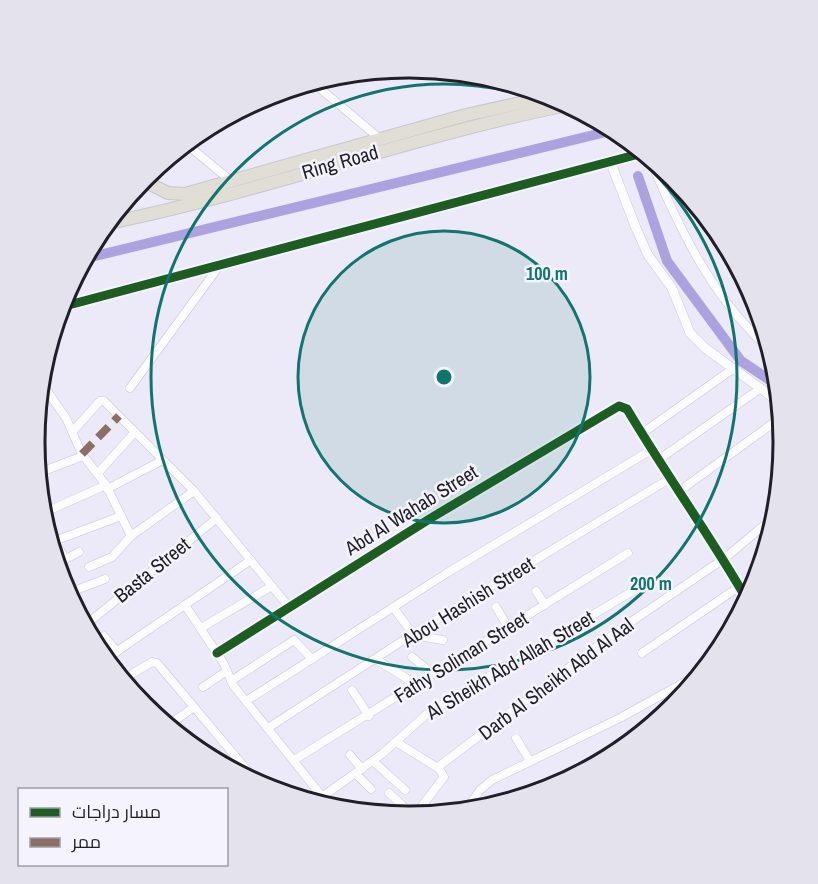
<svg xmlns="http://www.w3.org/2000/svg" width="818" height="884" viewBox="0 0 818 884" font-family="'Archivo Narrow',Cairo,sans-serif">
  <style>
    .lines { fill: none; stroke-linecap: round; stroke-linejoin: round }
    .canal { stroke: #aca2e0; stroke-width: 10 }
    .minor-casing { stroke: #c8c6d2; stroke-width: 9 }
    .tertiary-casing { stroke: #c8c6d2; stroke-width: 10 }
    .trunk-casing { stroke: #c7c7cd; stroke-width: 14 }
    .minor { stroke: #fcfcfe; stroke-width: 8 }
    .tertiary { stroke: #fcfcfe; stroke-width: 9 }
    .trunk { stroke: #e0ded5; stroke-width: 12 }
    .quiet { stroke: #8d6e63; stroke-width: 8; stroke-dasharray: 15 8; stroke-linecap: butt }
    .cycleway-casing { stroke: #f4f3fe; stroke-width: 13 }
    .cycleway { stroke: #1b5e20; stroke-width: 9 }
    .ring { fill: none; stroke: #0f766e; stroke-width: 3 }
    .labels { text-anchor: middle; stroke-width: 5; stroke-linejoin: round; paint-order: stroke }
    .street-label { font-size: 20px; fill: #201f28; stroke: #f4f3fe }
    .rim { fill: none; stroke: #201f28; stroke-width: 3 }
    .centre { fill: #0f766e; stroke: #f4f3fe; stroke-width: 3 }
    .ring-label { font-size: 18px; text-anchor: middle; font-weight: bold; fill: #0f766e; stroke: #f4f3fe; stroke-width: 5; stroke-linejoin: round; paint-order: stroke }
  </style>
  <rect width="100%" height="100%" fill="#eceaf8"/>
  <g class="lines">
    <g class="canal">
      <polyline points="638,176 667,261 741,361 771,381"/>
      <polyline points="91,257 606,132"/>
    </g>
    <defs>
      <g id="minor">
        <polyline points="317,86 379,138"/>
        <polyline points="190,147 231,181"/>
        <path d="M651,162c28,65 59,132 113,182"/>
        <polyline points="61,307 639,154"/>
        <polyline points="45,388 66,418 82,454 106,485 131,536"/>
        <polyline points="130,388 220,265"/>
        <polyline points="73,431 100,401 104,401 194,491 289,607"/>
        <polyline points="641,434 734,368"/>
        <polyline points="658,460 761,388"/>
        <polyline points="41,472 83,456"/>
        <polyline points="98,473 135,432"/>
        <polyline points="107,489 163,460"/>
        <polyline points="678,492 779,419"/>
        <polyline points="48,511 106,485"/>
        <polyline points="57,540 121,516"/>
        <polyline points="56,552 60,550 65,559"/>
        <polyline points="58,563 79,552"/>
        <polyline points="89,567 112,557 131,536 194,491"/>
        <polyline points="536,591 545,605"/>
        <polyline points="68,593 105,579"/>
        <polyline points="185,605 224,664 233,685 324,799"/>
        <polyline points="393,607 413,634"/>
        <polyline points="496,607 508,627"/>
        <polyline points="88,623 217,518"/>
        <polyline points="201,628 272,586"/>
        <polyline points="412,635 443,640"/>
        <polyline points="104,636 117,652"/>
        <path d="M217,653l214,-135 188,-112 8,3c38,64 82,125 119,189"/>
        <polyline points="642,653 740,586"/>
        <polyline points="110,656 251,560"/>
        <polyline points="412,657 433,674"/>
        <polyline points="377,660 417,685"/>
        <polyline points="129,676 142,701"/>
        <polyline points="125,678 152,662 157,663 257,782"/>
        <polyline points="231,681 294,640 312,659"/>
        <polyline points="203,687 227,671"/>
        <polyline points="352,690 369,716"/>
        <polyline points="246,701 447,573 651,450"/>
        <polyline points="152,703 163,719"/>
        <polyline points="170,724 194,707"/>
        <polyline points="268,728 413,634 669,479"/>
        <polyline points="516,738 530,761"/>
        <polyline points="396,742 438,768"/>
        <polyline points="350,755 362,769"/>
        <polyline points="294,760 628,553"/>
        <polyline points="373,761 405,790"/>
        <polyline points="356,774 371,789"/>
        <polyline points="541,790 558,784"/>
        <polyline points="389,793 414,816"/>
        <polyline points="319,799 382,754 428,713 648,582"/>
        <polyline points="469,805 480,790 492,780 620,718 694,677"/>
        <polyline points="415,815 444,777 438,767 616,632 725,558 762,527"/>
      </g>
      <polyline id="tertiary" points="610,161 636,228 648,255 672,288 690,333 705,348 775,399"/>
      <g id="trunk">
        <polyline points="142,180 168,193 185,194 466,115 552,96"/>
        <path d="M114,222c153,-32 300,-86 453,-117"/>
      </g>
    </defs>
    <use href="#minor" class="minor-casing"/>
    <use href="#tertiary" class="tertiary-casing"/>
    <use href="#trunk" class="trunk-casing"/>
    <use href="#minor" class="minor"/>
    <use href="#tertiary" class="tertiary"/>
    <use href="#trunk" class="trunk"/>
    <polyline class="quiet" points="82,454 119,416"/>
    <defs>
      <g id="cycleway">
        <polyline points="61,307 639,154"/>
        <path d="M217,653l214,-135 188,-112 8,3c38,64 82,125 119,189"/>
      </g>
    </defs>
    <use href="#cycleway" class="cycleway-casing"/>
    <use href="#cycleway" class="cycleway"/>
  </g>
  <circle cx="444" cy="377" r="146" fill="#0f766e" fill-opacity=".12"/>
  <g class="ring">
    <circle cx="444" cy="377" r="146"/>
    <circle cx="444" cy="377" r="293"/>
  </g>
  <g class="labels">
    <g class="street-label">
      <text transform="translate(340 162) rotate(-16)" y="7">Ring Road</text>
      <text transform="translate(411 510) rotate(-32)" y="7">Abd Al Wahab Street</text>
      <text transform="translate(152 570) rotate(-39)" y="7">Basta Street</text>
      <text transform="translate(468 602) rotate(-32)" y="7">Abou Hashish Street</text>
      <text transform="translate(461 657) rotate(-32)" y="7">Fathy Soliman Street</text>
      <text transform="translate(510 665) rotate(-31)" y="7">Al Sheikh Abd Allah Street</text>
      <text transform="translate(556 679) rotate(-37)" y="7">Darb Al Sheikh Abd Al Aal</text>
    </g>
  </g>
  <path d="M0 0H818V884H0ZM45 442a364 364 0 1 1 728 0a364 364 0 1 1-728 0Z" fill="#e3e2ed" fill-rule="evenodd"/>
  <path class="rim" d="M45 442a364 364 0 1 1 728 0a364 364 0 1 1-728 0Z"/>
  <circle cx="444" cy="377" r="9" class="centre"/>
  <g class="ring-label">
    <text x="547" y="280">100 m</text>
    <text x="651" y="590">200 m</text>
  </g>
  <rect x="18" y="788" width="210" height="78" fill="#f4f3fe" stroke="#9f9ea8" stroke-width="1.5"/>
  <rect x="30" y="808" width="30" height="9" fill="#1b5e20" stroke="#9f9ea8" stroke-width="1.5"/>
  <text x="72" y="818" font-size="18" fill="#201f28">مسار دراجات</text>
  <rect x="30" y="838" width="30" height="9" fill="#8d6e63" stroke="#9f9ea8" stroke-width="1.5"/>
  <text x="72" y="848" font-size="18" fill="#201f28">ممر</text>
</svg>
